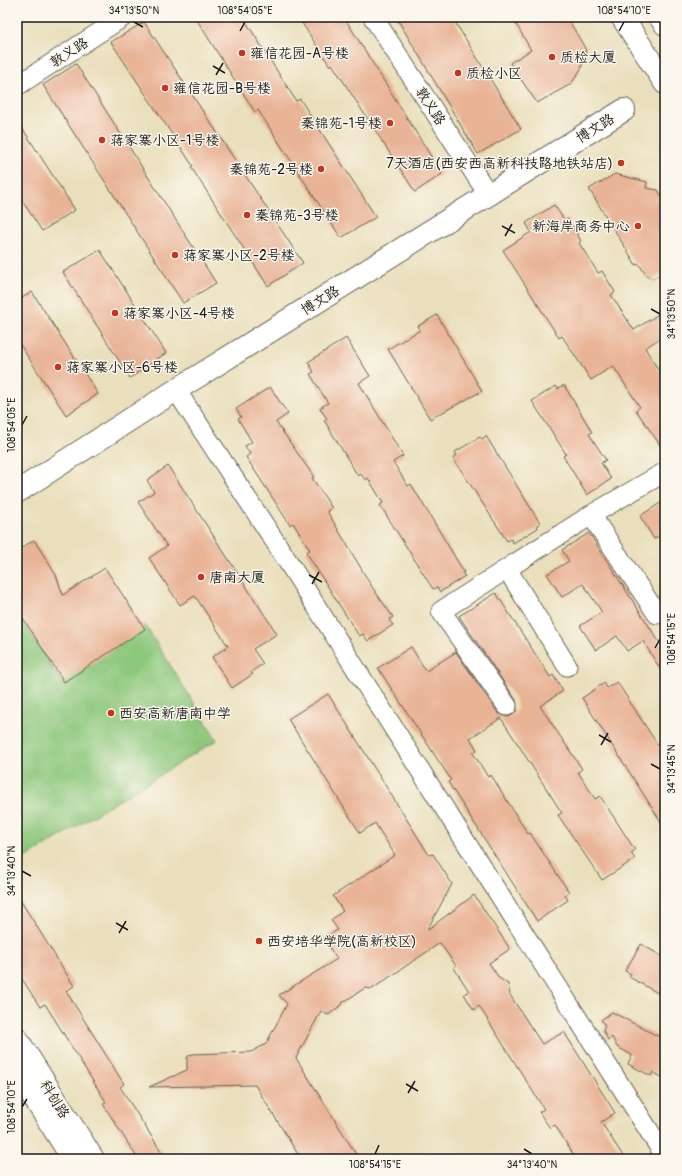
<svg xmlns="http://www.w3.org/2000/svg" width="682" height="1176" viewBox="0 0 682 1176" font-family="Pangolin,'LXGW WenKai TC',sans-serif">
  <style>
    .green { fill: #8cc77c; stroke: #54724c }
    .building { fill: #e9b396 }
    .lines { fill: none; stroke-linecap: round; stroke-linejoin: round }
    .street-casing { stroke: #646054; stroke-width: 21 }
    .secondary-casing { stroke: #646054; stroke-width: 24 }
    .primary-casing { stroke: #646054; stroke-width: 24 }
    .street { stroke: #fff; stroke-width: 19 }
    .secondary { stroke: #fff; stroke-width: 22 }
    .primary { stroke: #fff; stroke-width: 22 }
    .ticks { fill: none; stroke: #1c1c1c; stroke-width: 1.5 }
    .poi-dot { fill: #c8321e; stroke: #fbf7ec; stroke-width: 1.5 }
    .labels { text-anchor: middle; stroke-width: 3; stroke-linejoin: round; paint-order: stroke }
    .street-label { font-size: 14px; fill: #1c1c1c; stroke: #fbf7ec }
    .poi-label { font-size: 14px; fill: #1c1c1c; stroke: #fbf7ec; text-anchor: start }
    .neatline { fill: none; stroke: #1c1c1c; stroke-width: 1.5 }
    .ticks-label { font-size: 10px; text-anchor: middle; fill: #1c1c1c }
  </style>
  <rect width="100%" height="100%" fill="#fbf7ec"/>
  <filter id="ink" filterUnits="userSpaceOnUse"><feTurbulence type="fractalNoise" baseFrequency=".025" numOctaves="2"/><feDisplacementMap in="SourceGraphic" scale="8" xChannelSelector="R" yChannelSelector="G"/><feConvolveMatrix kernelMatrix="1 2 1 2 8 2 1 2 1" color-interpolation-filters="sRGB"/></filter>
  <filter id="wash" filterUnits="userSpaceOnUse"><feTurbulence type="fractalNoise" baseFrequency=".012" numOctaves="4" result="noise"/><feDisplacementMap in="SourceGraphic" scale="16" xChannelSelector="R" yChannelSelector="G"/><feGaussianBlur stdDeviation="0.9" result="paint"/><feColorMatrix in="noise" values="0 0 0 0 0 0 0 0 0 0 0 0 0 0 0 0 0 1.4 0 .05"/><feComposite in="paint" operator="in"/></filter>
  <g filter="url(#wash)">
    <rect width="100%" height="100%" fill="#eadfbc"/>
    <polygon class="green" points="17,613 59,678 145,625 217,740 17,863"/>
    <g id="blocks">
      <g class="building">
        <polygon points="195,17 243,17 296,101 300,99 376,217 341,238 258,110 255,112"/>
        <polygon points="298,17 344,17 442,174 415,192 332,64 330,66"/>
        <polygon points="396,17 452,17 521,129 478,154"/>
        <polygon points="512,17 567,17 586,50 581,69 571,84 537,103 510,63 531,50"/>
        <polygon points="144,22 303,263 268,286 191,167 193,166 111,42"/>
        <polygon points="76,64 216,283 183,303 43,85"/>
        <polygon points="17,120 75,210 42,231 17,193"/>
        <polygon points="615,174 647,182 646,188 658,190 665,202 665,272 652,279 646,275 639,264 636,265 589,189"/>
        <polygon points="554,205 565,221 568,219 581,241 579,243 598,273 602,271 615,292 611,295 634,330 665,310 665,335 645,348 665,381 665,452 636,410 640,407 613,366 591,380 562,336 559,338 503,250 531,232 526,223"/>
        <polygon points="100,250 166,353 130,378 63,272"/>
        <polygon points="32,292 98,394 66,415 17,340 17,301"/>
        <polygon points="437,315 482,391 430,419 388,349 420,330 418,326"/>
        <polygon points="346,338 370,376 359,383 403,456 393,462 408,486 411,484 464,572 462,573 465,576 440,592 437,587 433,589 402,540 380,505 383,503 368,478 365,480 361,474 358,476 324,420 327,419 320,408 328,403 310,374 314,372 308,362"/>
        <polygon points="564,385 592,432 589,434 606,460 601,463 611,479 587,495 563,456 566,454 532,401 556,386 558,389"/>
        <polygon points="270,387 288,414 276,422 314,477 312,478 332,508 327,511 372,587 393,617 389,620 393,625 368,641 363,634 359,636 306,552 310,550 293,523 290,525 246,457 250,454 245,446 252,442 238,419 241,417 236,409"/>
        <polygon points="486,436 540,523 537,525 538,528 513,543 511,539 507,541 453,458 457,455 455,452 480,437 482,439"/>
        <polygon points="168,466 277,634 253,649 263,664 251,672 253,674 232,688 212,657 228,646 195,596 180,605 149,558 167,546 138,502 154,492 147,480"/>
        <polygon points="665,500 665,532 654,539 640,516"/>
        <polygon points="589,533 665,651 665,677 643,641 627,651 617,636 596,650 580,626 602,612 583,584 562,597 547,574 569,561 562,550"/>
        <polygon points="34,540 56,575 63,595 105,568 145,629 64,682 17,609 17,551"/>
        <polygon points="496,593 550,677 553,675 563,691 540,706 582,769 578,772 595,799 600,796 635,850 631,853 635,859 602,880 558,815 562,813 501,718 470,738 477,750 473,753 488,777 491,775 528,834 530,833 569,892 565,895 568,900 537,921 448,782 451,780 378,668 411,647 426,671 456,652 498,713 508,717 513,715 517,710 516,700 459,616"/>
        <polygon points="617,682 665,756 665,828 582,698 604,683 607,688"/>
        <polygon points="328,694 429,855 433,854 452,884 427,930 474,895 510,949 489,963 499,978 508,984 510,995 542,1044 564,1032 615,1113 601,1122 625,1159 576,1159 555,1125 550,1128 539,1112 544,1109 479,1006 474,1010 464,994 469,991 454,968 456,966 440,943 372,989 365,988 342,1003 343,1004 328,1015 321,1011 296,1058 359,1159 301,1159 255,1085 149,1087 187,1070 187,1057 192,1054 251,1052 266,1044 287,1004 279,995 337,959 323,938 338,930 331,920 343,911 333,896 395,855 375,823 360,833 288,719"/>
        <polygon points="17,895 74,986 66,991 124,1084 120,1087 166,1159 138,1159 103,1104 106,1102 45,1004 40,1007 17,971"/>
        <polygon points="641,944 665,958 665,997 629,977 631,974 625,971"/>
        <polygon points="612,1012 665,1040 665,1079 653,1072 651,1076 628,1064 632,1055 617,1047 612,1037 608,1040 603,1030 605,1026 601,1020"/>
      </g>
    </g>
  </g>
  <g filter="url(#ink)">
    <use href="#blocks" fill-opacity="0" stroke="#646054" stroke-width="1"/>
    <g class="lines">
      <defs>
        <g id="street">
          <polyline points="373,17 488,194"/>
          <polyline points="17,80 20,84 123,17"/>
          <polyline points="176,390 276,543 665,1156"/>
          <polyline points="591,515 657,614"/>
          <polyline points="507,569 567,666"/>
          <polyline points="507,706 441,611 591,515 665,472"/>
        </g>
        <g id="secondary">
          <polyline points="17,492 176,390 624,110"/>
          <polyline points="17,1039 93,1159"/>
          <polyline points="17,1071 73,1159"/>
        </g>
        <g id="primary">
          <polyline points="622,17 665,83"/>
          <polyline points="660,17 665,24"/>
        </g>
      </defs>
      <use href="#street" class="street-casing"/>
      <use href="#secondary" class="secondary-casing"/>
      <use href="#primary" class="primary-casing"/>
      <use href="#street" class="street"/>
      <use href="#secondary" class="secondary"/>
      <use href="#primary" class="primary"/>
    </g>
  </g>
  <path class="ticks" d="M134,22l9,5M240,31l5,-9M619,31l5,-9M213,66l12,7M216,75l7,-12M502,226l13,7M505,236l7,-12M651,309l9,5M22,425l5,-9M309,575l13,7M312,584l7,-12M655,648l5,-9M599,735l12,7M601,745l7,-12M651,764l9,5M22,871l9,5M116,923l12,7M119,933l7,-12M406,1084l12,7M408,1093l7,-12M22,1107l5,-8M524,1149l8,5M375,1154l4,-9"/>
  <g class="poi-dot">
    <circle cx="242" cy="53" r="4"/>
    <circle cx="552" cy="57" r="4"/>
    <circle cx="458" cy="73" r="4"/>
    <circle cx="165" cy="88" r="4"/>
    <circle cx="390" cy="123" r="4"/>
    <circle cx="102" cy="140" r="4"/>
    <circle cx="621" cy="163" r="4"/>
    <circle cx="321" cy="169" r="4"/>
    <circle cx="247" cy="215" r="4"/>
    <circle cx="638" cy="226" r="4"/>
    <circle cx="175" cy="255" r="4"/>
    <circle cx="115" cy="313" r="4"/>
    <circle cx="58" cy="367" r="4"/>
    <circle cx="201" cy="577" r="4"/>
    <circle cx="111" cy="713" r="4"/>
    <circle cx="259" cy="941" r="4"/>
  </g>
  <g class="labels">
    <g class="street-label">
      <text transform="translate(69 52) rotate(-33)" y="5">敦义路</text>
      <text transform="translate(431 106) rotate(57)" y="5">敦义路</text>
      <text transform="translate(595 128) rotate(-32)" y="5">博文路</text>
      <text transform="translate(320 300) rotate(-32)" y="5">博文路</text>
      <text transform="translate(55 1099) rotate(58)" y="5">科创路</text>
    </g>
    <g class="poi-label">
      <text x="250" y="58">雍信花园-A号楼</text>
      <text x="560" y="62">质检大厦</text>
      <text x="466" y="78">质检小区</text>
      <text x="173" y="93">雍信花园-B号楼</text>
      <text x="382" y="128" text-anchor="end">秦锦苑-1号楼</text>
      <text x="110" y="145">蒋家寨小区-1号楼</text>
      <text x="613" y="168" text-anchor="end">7天酒店(西安西高新科技路地铁站店)</text>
      <text x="313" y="174" text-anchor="end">秦锦苑-2号楼</text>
      <text x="255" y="220">秦锦苑-3号楼</text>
      <text x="630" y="231" text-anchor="end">新海岸商务中心</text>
      <text x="183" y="260">蒋家寨小区-2号楼</text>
      <text x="123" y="318">蒋家寨小区-4号楼</text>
      <text x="66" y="372">蒋家寨小区-6号楼</text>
      <text x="209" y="582">唐南大厦</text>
      <text x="119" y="718">西安高新唐南中学</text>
      <text x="267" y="946">西安培华学院(高新校区)</text>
    </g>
  </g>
  <rect width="682" height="1176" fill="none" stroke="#fbf7ec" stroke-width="44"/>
  <rect x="22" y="22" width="638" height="1132" class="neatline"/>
  <g class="ticks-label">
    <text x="134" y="14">34°13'50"N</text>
    <text x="245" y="14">108°54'05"E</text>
    <text x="624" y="14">108°54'10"E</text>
    <text transform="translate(671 314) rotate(-90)" y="4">34°13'50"N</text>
    <text transform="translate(11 425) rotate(-90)" y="4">108°54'05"E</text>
    <text transform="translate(671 639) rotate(-90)" y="4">108°54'15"E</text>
    <text transform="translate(671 769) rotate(-90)" y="4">34°13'45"N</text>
    <text transform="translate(11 871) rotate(-90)" y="4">34°13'40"N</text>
    <text transform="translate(11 1107) rotate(-90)" y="4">108°54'10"E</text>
    <text x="375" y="1168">108°54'15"E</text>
    <text x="532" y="1168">34°13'40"N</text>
  </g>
</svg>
